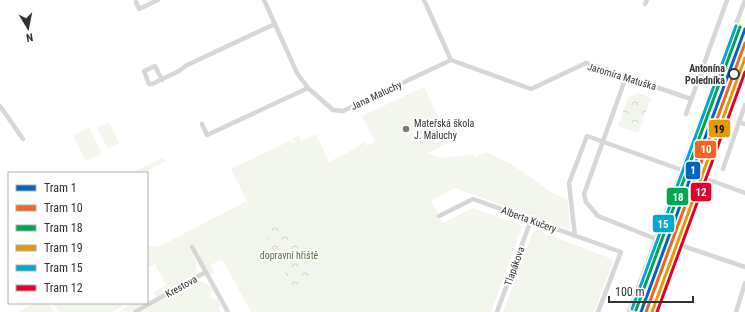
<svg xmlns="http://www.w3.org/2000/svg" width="745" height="312" viewBox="0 0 745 312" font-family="'Roboto Condensed',sans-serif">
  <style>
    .grass { fill: #f2f6ed }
    .park { fill: url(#park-crowns) }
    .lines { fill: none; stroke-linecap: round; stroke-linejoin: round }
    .minor { stroke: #d6d6d6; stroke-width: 4.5 }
    .minor-bridge { stroke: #d6d6d6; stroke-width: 4.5 }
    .tram-1-casing { stroke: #fff; stroke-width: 6 }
    .tram-2-casing { stroke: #fff; stroke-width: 6 }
    .tram-3-casing { stroke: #fff; stroke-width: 6 }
    .tram-4-casing { stroke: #fff; stroke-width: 6 }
    .tram-5-casing { stroke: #fff; stroke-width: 6 }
    .tram-6-casing { stroke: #fff; stroke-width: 6 }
    .tram-1 { stroke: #0065bd; stroke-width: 3 }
    .tram-2 { stroke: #f26522; stroke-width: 3 }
    .tram-3 { stroke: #00a651; stroke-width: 3 }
    .tram-4 { stroke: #e39a05; stroke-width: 3 }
    .tram-5 { stroke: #00a9ce; stroke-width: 3 }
    .tram-6 { stroke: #e4002b; stroke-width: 3 }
    .stop-dot { fill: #fff; stroke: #323232; stroke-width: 2 }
    .poi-dot { fill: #7a7a7a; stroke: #fff; stroke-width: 1.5 }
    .labels { text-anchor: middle; stroke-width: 4; stroke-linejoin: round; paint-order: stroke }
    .stop-label { font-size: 10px; font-weight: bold; fill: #323232; stroke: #fff; text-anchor: end }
    .street-label { font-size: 10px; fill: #323232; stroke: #fff }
    .poi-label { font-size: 10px; fill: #323232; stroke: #fff; text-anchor: start }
    .park-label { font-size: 10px; fill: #54713b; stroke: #fff }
    .line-badge { stroke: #fff; stroke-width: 1.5 }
    .badge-label { font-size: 11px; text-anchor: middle; font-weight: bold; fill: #fff }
    .pale-badge-label { font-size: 11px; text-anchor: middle; font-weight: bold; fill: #111 }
  </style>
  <defs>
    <pattern id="park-crowns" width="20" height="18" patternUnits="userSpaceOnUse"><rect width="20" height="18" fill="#f2f6ed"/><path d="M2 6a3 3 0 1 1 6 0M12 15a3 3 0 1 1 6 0" fill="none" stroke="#d0d3cc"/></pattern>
  </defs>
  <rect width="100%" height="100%" fill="#fff"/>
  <g class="grass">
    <polygon points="732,47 736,48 692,168 688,166"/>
    <polygon points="424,87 450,142 428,153 442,158 473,154 475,157 486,152 511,164 553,193 568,200 570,230 455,188 431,201 443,223 473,208 520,225 522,227 491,312 251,312 222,259 211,265 214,273 209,274 193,245 189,247 196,262 196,274 191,279 158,296 154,295 154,292 166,285 155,264 147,268 147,247 160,246 247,201 231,169 290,141 296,143 292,139 300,135 300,141 316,134 329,162 356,148 364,141 367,146 375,142 362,116"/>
    <polygon points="109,122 119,143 108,149 97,128"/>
    <polygon points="715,125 719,126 703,171 699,170"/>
    <polygon points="89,127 102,154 86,161 73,135"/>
    <polygon points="163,157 166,161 144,173 132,173"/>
    <polygon points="684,176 688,178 639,312 634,312"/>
    <polygon points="695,180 699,182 651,312 647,312"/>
    <polygon points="536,230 612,259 613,262 594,312 503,312 533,232"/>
    <path d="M199,281c7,1 11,4 14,10l-3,2 3,7 4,-2 4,8 -3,2 2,4h-80z"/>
    <polygon points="35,303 49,303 54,312 18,312"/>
    <polygon points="53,303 146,303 129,312 118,312 127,307 126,304 112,312 58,312"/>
  </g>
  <g class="park">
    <polygon points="638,93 651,98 638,133 618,126 628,98"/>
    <polygon points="286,221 315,278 293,289 264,232"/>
  </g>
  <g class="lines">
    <g class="minor">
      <polyline points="264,0 297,73 308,88 333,110 343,111 451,60"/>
      <polyline points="424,0 451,60 531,89 586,63 691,99"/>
      <polyline points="136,2 139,9 158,0"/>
      <polyline points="645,4 647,0"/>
      <polyline points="626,77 584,194 586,202 598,216 656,239"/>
      <polyline points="162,80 155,66 144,71 149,84 152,84 179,71 187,65 275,24"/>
      <polyline points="745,105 739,122 745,124"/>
      <polyline points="0,106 23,139"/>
      <polyline points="686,114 727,0"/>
      <polyline points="202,124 207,135 308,88"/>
      <polyline points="684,165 745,0"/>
      <polyline points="723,169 739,122"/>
      <polyline points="707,173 745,69"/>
      <polyline points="726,186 745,193"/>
      <polyline points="439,216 473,199 621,252 598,312"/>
      <polyline points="575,236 569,183 587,136 651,159"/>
      <polyline points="680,245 745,267"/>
      <polyline points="192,247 228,312"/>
      <polyline points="135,312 206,272"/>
      <polyline points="497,312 531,220"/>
      <polyline points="629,312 680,175"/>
      <polyline points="656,312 703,183"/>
      <polyline points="736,312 745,283"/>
    </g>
    <polyline class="minor-bridge" points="651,159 726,186"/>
    <defs>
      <polyline id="tram-1" points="641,312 745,29"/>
      <polyline id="tram-2" points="646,312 745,43"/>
      <polyline id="tram-3" points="636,310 740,27"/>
      <polyline id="tram-4" points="652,312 745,58"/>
      <polyline id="tram-5" points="632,309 736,26"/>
      <polyline id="tram-6" points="657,312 745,72"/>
    </defs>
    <use href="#tram-1" class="tram-1-casing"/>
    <use href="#tram-2" class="tram-2-casing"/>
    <use href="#tram-3" class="tram-3-casing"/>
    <use href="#tram-4" class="tram-4-casing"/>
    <use href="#tram-5" class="tram-5-casing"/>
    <use href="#tram-6" class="tram-6-casing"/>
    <use href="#tram-1" class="tram-1"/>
    <use href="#tram-2" class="tram-2"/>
    <use href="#tram-3" class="tram-3"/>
    <use href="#tram-4" class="tram-4"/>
    <use href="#tram-5" class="tram-5"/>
    <use href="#tram-6" class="tram-6"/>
  </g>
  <circle class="stop-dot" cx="734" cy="74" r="5"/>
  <circle class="poi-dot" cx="406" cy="129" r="4"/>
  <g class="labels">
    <g class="stop-label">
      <text x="725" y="72">Antonína<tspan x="725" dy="12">Poledníka</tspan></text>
    </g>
    <g class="street-label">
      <text transform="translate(622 76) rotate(17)" y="4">Jaromíra Matuška</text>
      <text transform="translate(376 95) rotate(-25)" y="4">Jana Maluchy</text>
      <text transform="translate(529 219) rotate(20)" y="4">Alberta Kučery</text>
      <text transform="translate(514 266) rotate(-70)" y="4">Tlapákova</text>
      <text transform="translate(181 286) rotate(-29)" y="4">Krestova</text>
    </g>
    <g class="poi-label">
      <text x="414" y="127">Mateřská škola<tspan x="414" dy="12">J. Maluchy</tspan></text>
    </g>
    <g class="park-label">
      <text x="289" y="259">dopravní hřiště</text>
    </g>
  </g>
  <g class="line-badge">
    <rect x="708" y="119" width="23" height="19" rx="4" fill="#e39a05"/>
    <rect x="694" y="140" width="23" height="19" rx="4" fill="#f26522"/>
    <rect x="685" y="161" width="16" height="19" rx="4" fill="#0065bd"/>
    <rect x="690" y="182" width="22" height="20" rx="4" fill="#e4002b"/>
    <rect x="666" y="187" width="23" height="19" rx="4" fill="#00a651"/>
    <rect x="652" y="214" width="23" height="19" rx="4" fill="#00a9ce"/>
  </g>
  <g class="badge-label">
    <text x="706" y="153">10</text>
    <text x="693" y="174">1</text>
    <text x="701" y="196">12</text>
    <text x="678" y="201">18</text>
    <text x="663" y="228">15</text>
  </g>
  <g class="pale-badge-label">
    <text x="719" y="133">19</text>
  </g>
  <rect x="8" y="172" width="140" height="132" fill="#ffffff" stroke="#adadad"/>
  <rect x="16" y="185" width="20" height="6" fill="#0065bd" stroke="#adadad"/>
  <text x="44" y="192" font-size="12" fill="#323232">Tram 1</text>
  <rect x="16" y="205" width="20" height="6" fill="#f26522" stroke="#adadad"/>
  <text x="44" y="212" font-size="12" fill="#323232">Tram 10</text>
  <rect x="16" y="225" width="20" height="6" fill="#00a651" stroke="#adadad"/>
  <text x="44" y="232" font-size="12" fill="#323232">Tram 18</text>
  <rect x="16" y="245" width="20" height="6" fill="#e39a05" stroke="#adadad"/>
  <text x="44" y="252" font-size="12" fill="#323232">Tram 19</text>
  <rect x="16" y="265" width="20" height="6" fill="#00a9ce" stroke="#adadad"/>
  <text x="44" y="272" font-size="12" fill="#323232">Tram 15</text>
  <rect x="16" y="285" width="20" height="6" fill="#e4002b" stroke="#adadad"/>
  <text x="44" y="292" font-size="12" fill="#323232">Tram 12</text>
  <g transform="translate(28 28) rotate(170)" stroke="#ffffff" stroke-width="3" paint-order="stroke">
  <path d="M0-3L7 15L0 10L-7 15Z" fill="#323232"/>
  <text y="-6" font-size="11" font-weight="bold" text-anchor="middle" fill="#323232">N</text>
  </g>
  <path d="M609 296v6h84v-6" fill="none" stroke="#323232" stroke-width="2"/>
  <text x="615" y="296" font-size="12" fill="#323232" stroke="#ffffff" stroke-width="3" paint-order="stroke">100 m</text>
</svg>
